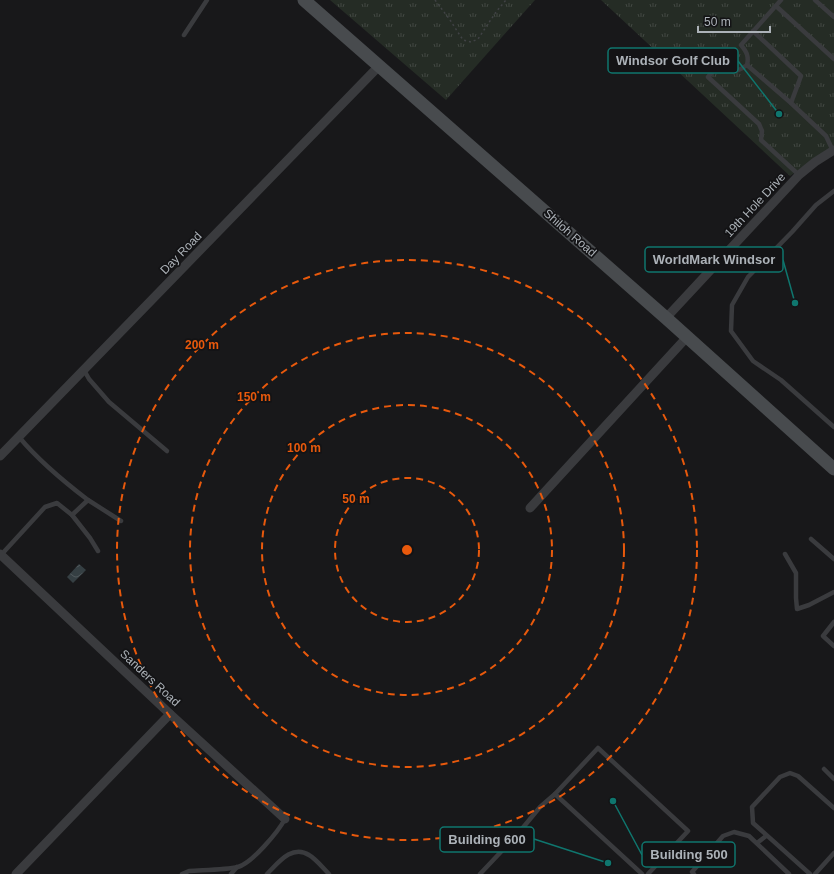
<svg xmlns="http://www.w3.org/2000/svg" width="834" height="874" viewBox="0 0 834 874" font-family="Helvetica,sans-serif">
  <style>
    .grass { fill: url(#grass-tufts) }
    .water { fill: url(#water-waves) }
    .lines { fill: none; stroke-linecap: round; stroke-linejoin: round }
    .path { stroke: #404245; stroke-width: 1.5; stroke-dasharray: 2 3; stroke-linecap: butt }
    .lane { stroke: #3a3b3e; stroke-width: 4.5 }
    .street { stroke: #3a3b3e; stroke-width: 9 }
    .secondary { stroke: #484b4e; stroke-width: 13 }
    .ring { fill: none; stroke: #e8590c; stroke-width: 2; stroke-dasharray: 7 5 }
    .labels { text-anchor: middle; stroke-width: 3.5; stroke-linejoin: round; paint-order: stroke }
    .street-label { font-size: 12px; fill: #acb2b8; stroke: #131315 }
    .centre { fill: #e8590c; stroke: #131315; stroke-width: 2 }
    .ring-label { font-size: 12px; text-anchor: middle; font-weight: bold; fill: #e8590c; stroke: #131315; stroke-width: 3.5; stroke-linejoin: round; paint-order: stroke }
    .leader { fill: none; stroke: #0f766e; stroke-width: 1.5 }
    .callout-dot { fill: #0f766e; stroke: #131315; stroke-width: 1.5 }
    .callout { fill: #131315; stroke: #0f766e; stroke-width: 1.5 }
    .callout-label { font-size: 13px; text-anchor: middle; font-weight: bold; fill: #acb2b8 }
  </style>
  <defs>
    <pattern id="grass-tufts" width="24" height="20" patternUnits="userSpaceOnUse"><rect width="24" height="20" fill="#252c25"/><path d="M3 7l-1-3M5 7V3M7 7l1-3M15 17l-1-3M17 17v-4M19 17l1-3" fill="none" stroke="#424843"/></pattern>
    <pattern id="water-waves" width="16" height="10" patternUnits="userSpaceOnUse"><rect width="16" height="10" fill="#353f43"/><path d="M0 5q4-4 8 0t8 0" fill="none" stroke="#50585c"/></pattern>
  </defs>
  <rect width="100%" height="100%" fill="#18181a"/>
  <g class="grass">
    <polygon points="330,0 535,0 446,100"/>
    <polygon points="601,0 834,0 834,146 831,147 790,176"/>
  </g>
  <polygon class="water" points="79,564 86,570 73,583 67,577"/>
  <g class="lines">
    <polyline class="path" points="435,0 450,20 463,40 471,42 478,39 496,12 506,0"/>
    <g class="lane">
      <path d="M781,0l-40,45c6,7 8,12 6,20 -12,9 -17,7 -30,1l-9,11 51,47 3,7 -1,9 38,35"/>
      <polyline points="815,0 834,17"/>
      <polyline points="776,6 834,59"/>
      <polyline points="753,31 801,76 791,103 826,136 833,151"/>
      <polyline points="184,35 207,0"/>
      <polyline points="747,65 791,103"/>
      <polyline points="834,191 816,205 792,232 748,277 732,305 731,331 753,361 781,380 834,427"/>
      <polyline points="84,370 89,379 109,402 167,451"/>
      <path d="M19,437c20,24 44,44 69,63"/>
      <polyline points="72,515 88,500 121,521"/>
      <polyline points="811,539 834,559"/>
      <polyline points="785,554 796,573 796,598 797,609 809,605 834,592"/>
      <polyline points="1,555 45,507 57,503 72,515 90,538 98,551"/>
      <polyline points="834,622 823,636 834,646"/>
      <polyline points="824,769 834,779"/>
      <polyline points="757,843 766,836"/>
      <path d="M182,874l7,-3c14,-1 36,-1 49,-4 14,-4 40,-35 47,-48"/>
      <polyline points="231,874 237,867"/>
      <path d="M267,874c11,-11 25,-30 42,-19 7,4 14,13 20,19"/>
      <polyline points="480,874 516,836 540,807 555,794"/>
      <polyline points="642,874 555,794 598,748 688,831 648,874"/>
      <polyline points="694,874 692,872 723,836 734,832 749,836 789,874"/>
      <polyline points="810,874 753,823 752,807 780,777 790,773 798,776 834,808"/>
      <polyline points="815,874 834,853"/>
    </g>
    <g class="street">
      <polyline points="666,318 799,175 815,162 834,150"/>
      <polyline points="0,456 379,66"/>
      <polyline points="530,508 687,337"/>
      <polyline points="0,554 170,714 285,819"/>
      <polyline points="16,874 170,714"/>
    </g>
    <polyline class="secondary" points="304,0 666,318 834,469"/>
  </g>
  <g class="ring">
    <circle cx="407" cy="550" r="72"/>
    <circle cx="407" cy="550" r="145"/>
    <circle cx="407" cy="550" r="217"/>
    <circle cx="407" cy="550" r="290"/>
  </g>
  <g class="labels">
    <g class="street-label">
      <text transform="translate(755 205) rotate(-47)" y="4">19th Hole Drive</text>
      <text transform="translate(570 233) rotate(41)" y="4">Shiloh Road</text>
      <text transform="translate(181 253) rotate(-46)" y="4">Day Road</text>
      <text transform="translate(150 678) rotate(43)" y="4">Sanders Road</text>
    </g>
  </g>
  <circle cx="407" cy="550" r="6" class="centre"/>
  <g class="ring-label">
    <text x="202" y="349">200 m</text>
    <text x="254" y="401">150 m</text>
    <text x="304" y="452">100 m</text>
    <text x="356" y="503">50 m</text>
  </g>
  <path class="leader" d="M779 114L738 61M795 303L783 260M608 863L534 839M613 801L642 855"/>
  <g class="callout-dot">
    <circle cx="779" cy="114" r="4"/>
    <circle cx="795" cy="303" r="4"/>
    <circle cx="608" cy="863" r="4"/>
    <circle cx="613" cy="801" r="4"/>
  </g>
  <g class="callout">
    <rect x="608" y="48" width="130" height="25" rx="4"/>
    <rect x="645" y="247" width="138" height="25" rx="4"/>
    <rect x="440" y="827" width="94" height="25" rx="4"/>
    <rect x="642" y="842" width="93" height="25" rx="4"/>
  </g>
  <g class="callout-label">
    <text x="673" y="65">Windsor Golf Club</text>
    <text x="714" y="264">WorldMark Windsor</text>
    <text x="487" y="844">Building 600</text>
    <text x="689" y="859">Building 500</text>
  </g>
  <path d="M698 26v6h72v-6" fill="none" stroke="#acb2b8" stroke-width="2"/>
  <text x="704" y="26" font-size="12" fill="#acb2b8" stroke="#131315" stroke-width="3" paint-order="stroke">50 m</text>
</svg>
